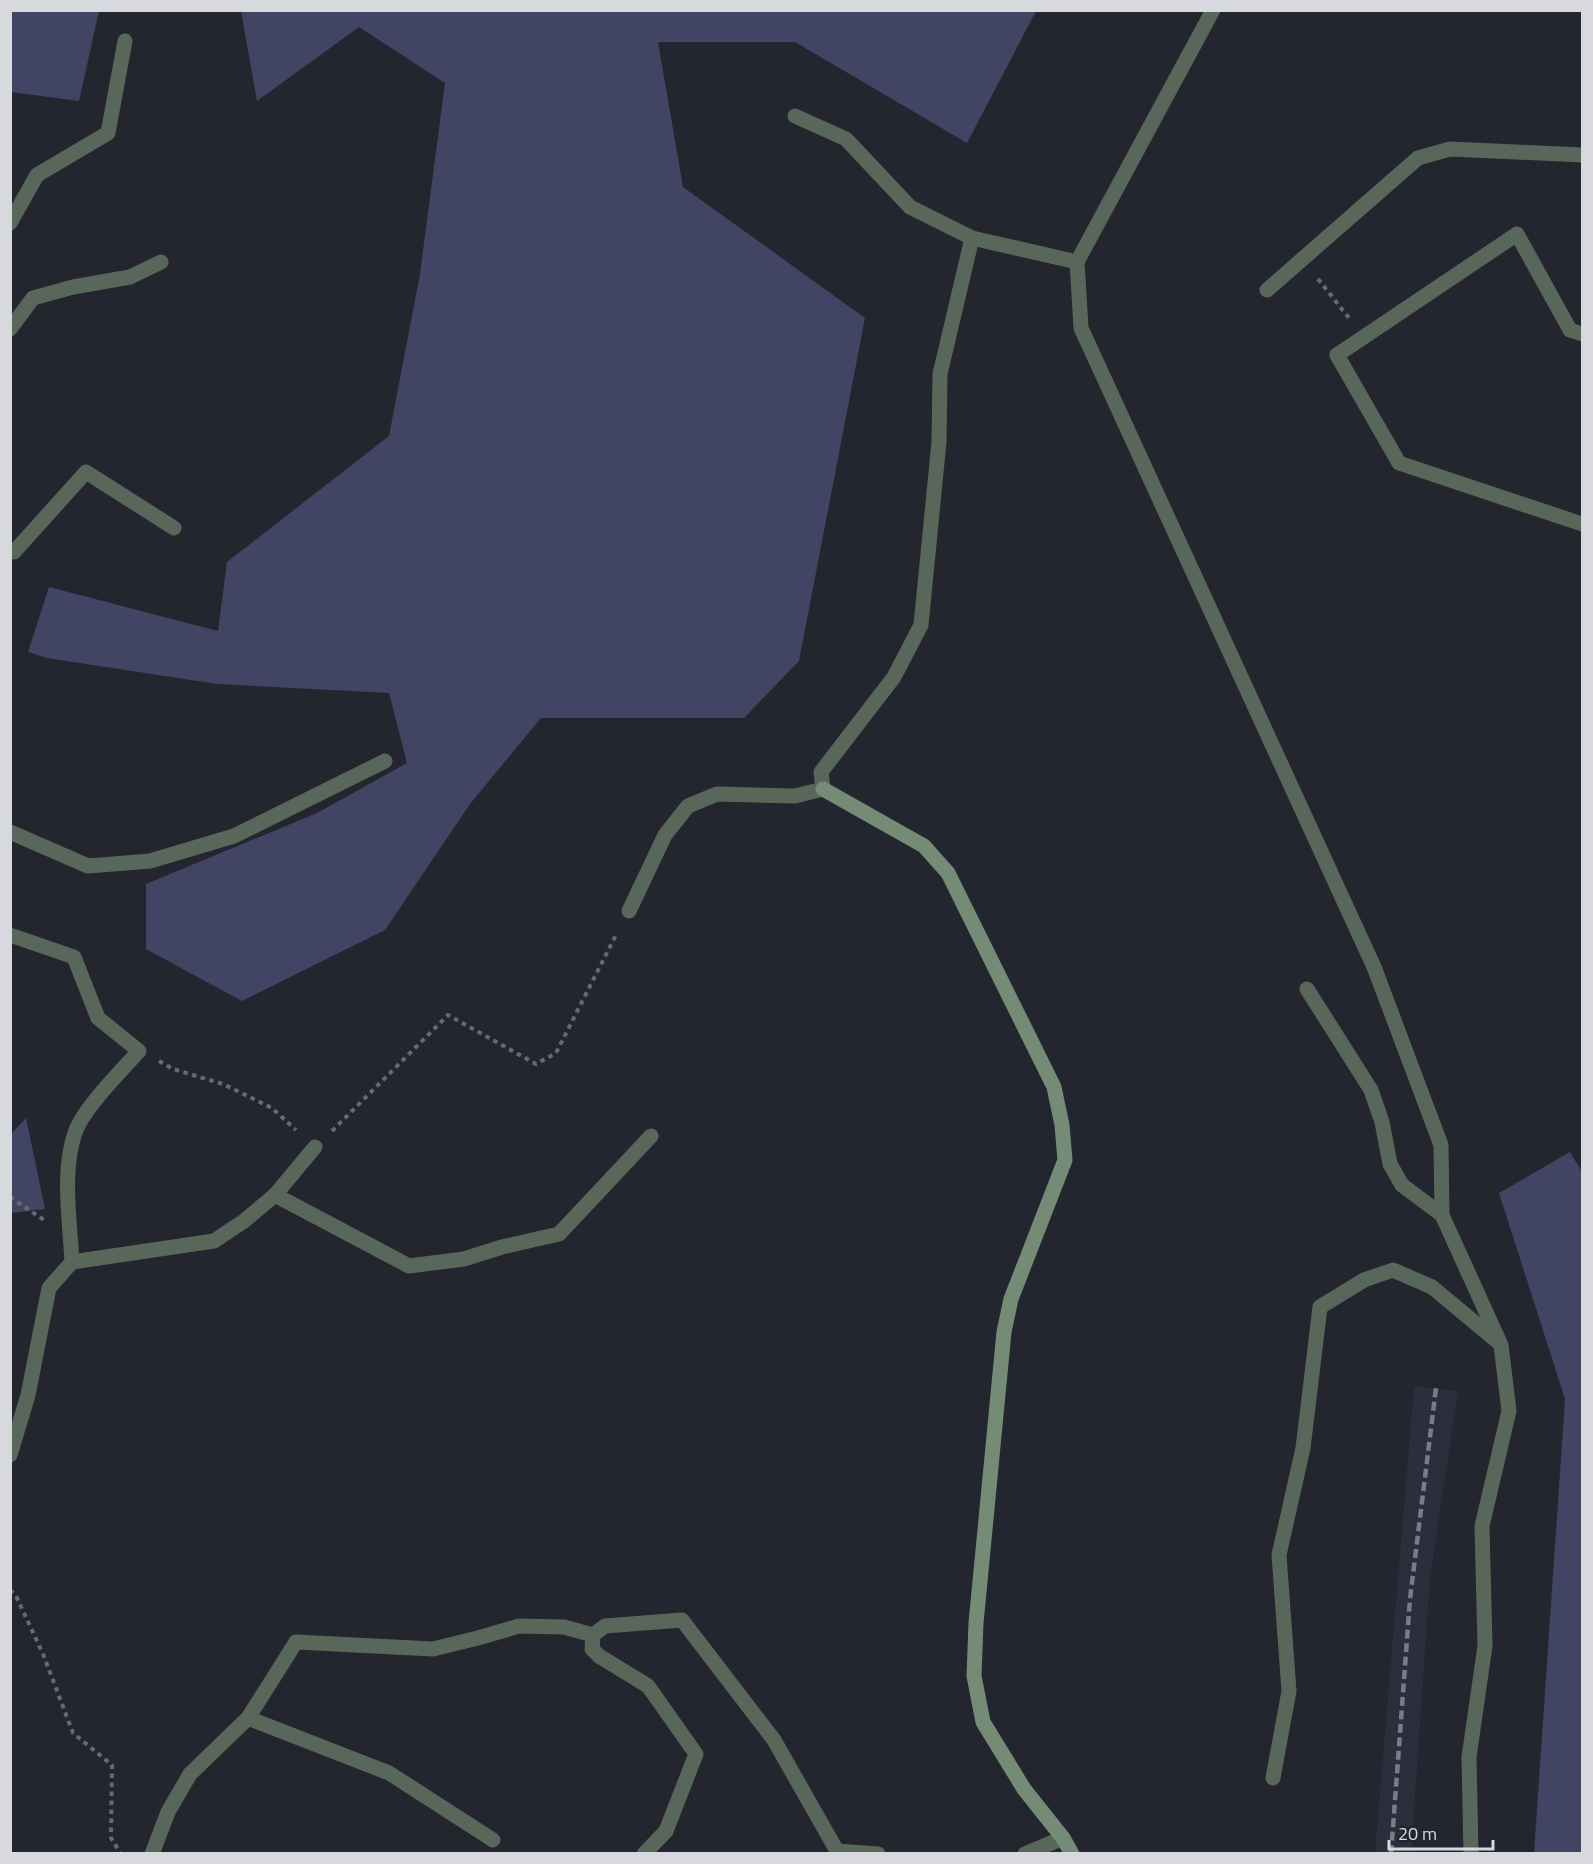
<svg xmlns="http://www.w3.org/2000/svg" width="1593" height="1864" viewBox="0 0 1593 1864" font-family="'Titillium Web',sans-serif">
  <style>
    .built { fill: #2c2e3e }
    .green { fill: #414463 }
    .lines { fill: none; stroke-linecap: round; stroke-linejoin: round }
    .path { stroke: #686a72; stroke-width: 4; stroke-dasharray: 4.5 4.5; stroke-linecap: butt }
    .lane { stroke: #58675a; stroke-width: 15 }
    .street { stroke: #58675a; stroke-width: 15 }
    .secondary { stroke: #748c76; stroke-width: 15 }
    .rail { stroke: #7b7c84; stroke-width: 4.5; stroke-dasharray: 9 4.5; stroke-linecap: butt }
  </style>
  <rect width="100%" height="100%" fill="#24262f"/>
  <polygon class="built" points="1414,1386 1458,1391 1430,1578 1411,1853 1375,1853"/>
  <g class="green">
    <polygon points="11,10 99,11 79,101 11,92"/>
    <polygon points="241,11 1036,11 967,143 795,42 658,42 683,187 865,318 799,661 744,718 541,718 470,804 385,930 242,1001 146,949 146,884 317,813 407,763 389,693 217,684 47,658 28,652 49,587 218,631 227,562 389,436 420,274 445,83 359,27 257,101"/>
    <polygon points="26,1118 45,1209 11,1213 11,1134"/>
    <polygon points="1570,1152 1582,1172 1582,1853 1534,1853 1565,1399 1499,1193"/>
  </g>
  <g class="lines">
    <g class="path">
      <polyline points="1318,279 1349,318"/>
      <polyline points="159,1061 173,1069 223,1084 272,1108 296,1130"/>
      <polyline points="332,1131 448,1015 536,1064 556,1053 617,933"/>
      <polyline points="10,1197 44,1220"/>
      <polyline points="10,1590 16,1596 43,1654 73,1733 112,1765 111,1838 121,1854"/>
    </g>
    <g class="lane">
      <polyline points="795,116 846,139 910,207 972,238"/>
      <polyline points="10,223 37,175 108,133 125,41"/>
      <polyline points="1267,290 1418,158 1450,149 1582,155"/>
      <polyline points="10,329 33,298 73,287 130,277 161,262"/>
      <polyline points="1337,355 1517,234 1570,330"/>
      <polyline points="10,551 14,552 86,472 174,528"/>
      <polyline points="10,832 88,866 150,861 234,836 385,761"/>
      <polyline points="629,911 665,835 688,806 717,794 795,796 823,789"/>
      <path d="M10,935l64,22 24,61 41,33c-17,19 -54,56 -63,79 -15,39 -6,91 -4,132l142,-21 30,-20 31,-26 40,-48"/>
      <polyline points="1307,989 1371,1090 1382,1122 1390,1164 1402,1185 1442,1215"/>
      <polyline points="275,1195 409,1266 464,1259 502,1247 559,1234 651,1136"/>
      <polyline points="248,1718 389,1773 493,1840"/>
      <polyline points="152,1854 168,1812 190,1774 248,1718 296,1642 433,1649 478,1638 519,1626 564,1627 593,1635"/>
      <polyline points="644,1854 666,1831"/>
    </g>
    <g class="street">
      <polyline points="1213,10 1077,262 1081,328 1374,967 1441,1145 1442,1215 1501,1345 1509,1411 1482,1526 1485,1646 1469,1757 1471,1854"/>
      <polyline points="1570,330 1582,334"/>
      <polyline points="1337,355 1399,463 1582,524"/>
      <polyline points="823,789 821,772 894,677 921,625 939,442 940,374 972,238 1077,262"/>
      <polyline points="10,1455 28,1395 49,1288 72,1262"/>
      <polyline points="1273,1778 1289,1691 1279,1555 1303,1448 1320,1307 1364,1280 1393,1270 1432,1287 1498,1342"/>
      <polyline points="666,1831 696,1754 648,1686 599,1656 592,1649 593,1635 605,1626 682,1620 774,1740 837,1851 878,1854"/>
      <polyline points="1025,1854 1063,1838"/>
    </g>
    <polyline class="secondary" points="823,789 924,846 948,873 1054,1087 1062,1125 1065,1160 1011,1299 1004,1332 976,1623 974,1676 983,1722 1024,1789 1063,1838 1072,1854"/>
    <polyline class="rail" points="1391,1854 1410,1599 1436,1388"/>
  </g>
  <rect width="1593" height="1864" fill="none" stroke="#d8d9df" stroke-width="24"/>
  <path d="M1389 1840v9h104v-9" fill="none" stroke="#d8d9df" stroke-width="3"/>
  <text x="1398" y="1840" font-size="18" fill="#d8d9df" stroke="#24262f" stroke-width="4.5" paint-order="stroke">20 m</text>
</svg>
